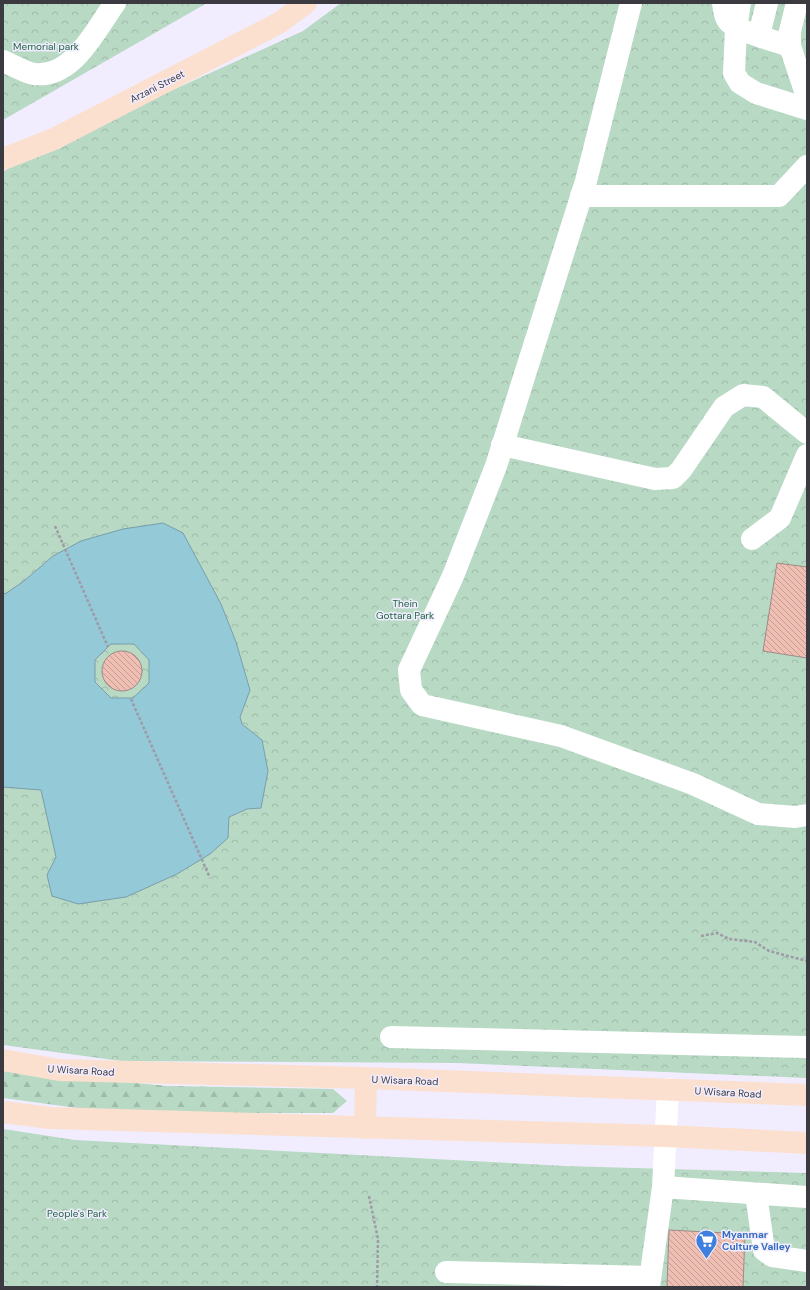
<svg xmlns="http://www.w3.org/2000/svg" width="810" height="1290" viewBox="0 0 810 1290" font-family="'DM Sans',sans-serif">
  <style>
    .forest { fill: url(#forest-firs) }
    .park { fill: url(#park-crowns) }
    .water { fill: #94c9d8; stroke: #799eaa; fill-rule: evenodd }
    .building { fill: url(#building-back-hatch); stroke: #9d8b87 }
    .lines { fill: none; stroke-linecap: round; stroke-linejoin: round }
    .path { stroke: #9e9ba7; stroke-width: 2.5; stroke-dasharray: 3 2; stroke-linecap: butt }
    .minor { stroke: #fff; stroke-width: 22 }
    .major { stroke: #fbe0d0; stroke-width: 22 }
    .labels { text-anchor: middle; stroke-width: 3; stroke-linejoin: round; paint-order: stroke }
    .park-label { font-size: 10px; fill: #1f6442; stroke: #f1edfe }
    .street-label { font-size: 10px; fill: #3b3a40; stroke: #f1edfe }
    .shop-label { font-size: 10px; font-weight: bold; fill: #366cbe; stroke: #f1edfe; text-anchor: start }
  </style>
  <defs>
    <pattern id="forest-firs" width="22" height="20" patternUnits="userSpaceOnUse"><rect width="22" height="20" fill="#b8d9c4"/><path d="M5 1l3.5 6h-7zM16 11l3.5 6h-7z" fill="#9fbba9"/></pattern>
    <pattern id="park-crowns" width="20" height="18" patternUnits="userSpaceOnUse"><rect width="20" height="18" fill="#b8d9c4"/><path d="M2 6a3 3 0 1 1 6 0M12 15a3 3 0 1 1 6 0" fill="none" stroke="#9fbba9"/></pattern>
    <pattern id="building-back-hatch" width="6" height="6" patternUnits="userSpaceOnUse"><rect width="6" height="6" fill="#f0bfb3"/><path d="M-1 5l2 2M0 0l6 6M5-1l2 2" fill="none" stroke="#c49c93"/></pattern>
  </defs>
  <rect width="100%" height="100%" fill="#f1edfe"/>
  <polygon class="forest" points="3,1071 168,1086 333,1089 347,1101 333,1113 167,1113 85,1109 3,1098"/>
  <g class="park">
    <polygon points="3,3 207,3 3,120"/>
    <polygon points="341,3 807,3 807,1078 457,1063 121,1061 3,1045 3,172 25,157 303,31"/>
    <polygon points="3,1129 75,1140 565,1166 807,1173 807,1287 3,1287"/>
  </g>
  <path class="water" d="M163,523l20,10 38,71 15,38 14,48 -10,27 2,7 20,16 6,31 -7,37 -14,1 -18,8 -1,21 -18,16 -33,20 -51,23 -48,7 -26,-8 -5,-21 9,-18 -15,-67 -38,-3v-195l2,2 19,-13 29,-25 28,-15 42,-12zM111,644h23l15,16v23l-16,15h-22l-16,-16v-22z"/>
  <g class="building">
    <polygon points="777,563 807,567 807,658 763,651"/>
    <circle cx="122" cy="671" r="20"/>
    <polygon points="669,1230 745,1234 743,1287 667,1287"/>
  </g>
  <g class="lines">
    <g class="path">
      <polyline points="55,526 108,647"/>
      <polyline points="131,699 210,878"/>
      <polyline points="701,936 717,933 729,939 755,942 769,951 807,961"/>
      <polyline points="369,1196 378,1239 377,1287"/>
    </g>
    <g class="minor">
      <polyline points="631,3 586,181 496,466 453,576 409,670 411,690 422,705 561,736 693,784 758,814 795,817 807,815"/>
      <path d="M723,3c1,6 1,13 5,18 6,9 50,21 62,25"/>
      <polyline points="740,3 736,28 734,73 740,83 756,93 807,109"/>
      <polyline points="797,3 790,31 790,46 807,97"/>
      <polyline points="759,35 767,3"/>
      <path d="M3,61c10,4 21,11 31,13 39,5 62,-45 81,-71"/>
      <polyline points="581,196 779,196 807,166"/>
      <polyline points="502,445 655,479 673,478 681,470 724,407 743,395 763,397 807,433"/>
      <polyline points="752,539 780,518 807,455"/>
      <polyline points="391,1037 807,1047"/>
      <polyline points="663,1187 807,1197"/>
      <polyline points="756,1194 764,1250 772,1256 807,1261"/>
      <polyline points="446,1272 649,1277"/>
      <polyline points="649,1287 663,1187 668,1089"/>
    </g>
    <g class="major">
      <polyline points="3,159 54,139 279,23 306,3"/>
      <polyline points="3,1060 59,1070 366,1078 807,1095"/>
      <polyline points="3,1112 50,1118 665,1136 807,1143"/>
      <polyline points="365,1128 366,1078"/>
    </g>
  </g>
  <defs>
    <symbol id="supermarket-pin" viewBox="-11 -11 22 30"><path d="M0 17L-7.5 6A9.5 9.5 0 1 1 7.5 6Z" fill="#3f7fe0" stroke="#f1edfe"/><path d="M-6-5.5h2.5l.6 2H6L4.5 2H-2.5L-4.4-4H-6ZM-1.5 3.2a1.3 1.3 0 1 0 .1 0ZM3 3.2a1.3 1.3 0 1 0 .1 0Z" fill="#fff"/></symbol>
  </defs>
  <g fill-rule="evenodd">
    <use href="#supermarket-pin" x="694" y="1228" width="25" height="34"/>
  </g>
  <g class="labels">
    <g class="park-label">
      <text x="46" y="50">Memorial park</text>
      <text x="405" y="607">Thein<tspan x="405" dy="12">Gottara Park</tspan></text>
      <text x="77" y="1217">People's Park</text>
    </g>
    <g class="street-label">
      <text transform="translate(157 86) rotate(-27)" y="4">Arzani Street</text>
      <text transform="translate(81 1070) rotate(3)" y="4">U Wisara Road</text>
      <text transform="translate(405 1080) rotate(2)" y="4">U Wisara Road</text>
      <text transform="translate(728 1092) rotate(3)" y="4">U Wisara Road</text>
    </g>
    <g class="shop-label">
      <text x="722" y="1238">Myanmar<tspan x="722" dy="12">Culture Valley</tspan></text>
    </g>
  </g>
  <rect width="810" height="1290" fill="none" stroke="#3b3a40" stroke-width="8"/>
</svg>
